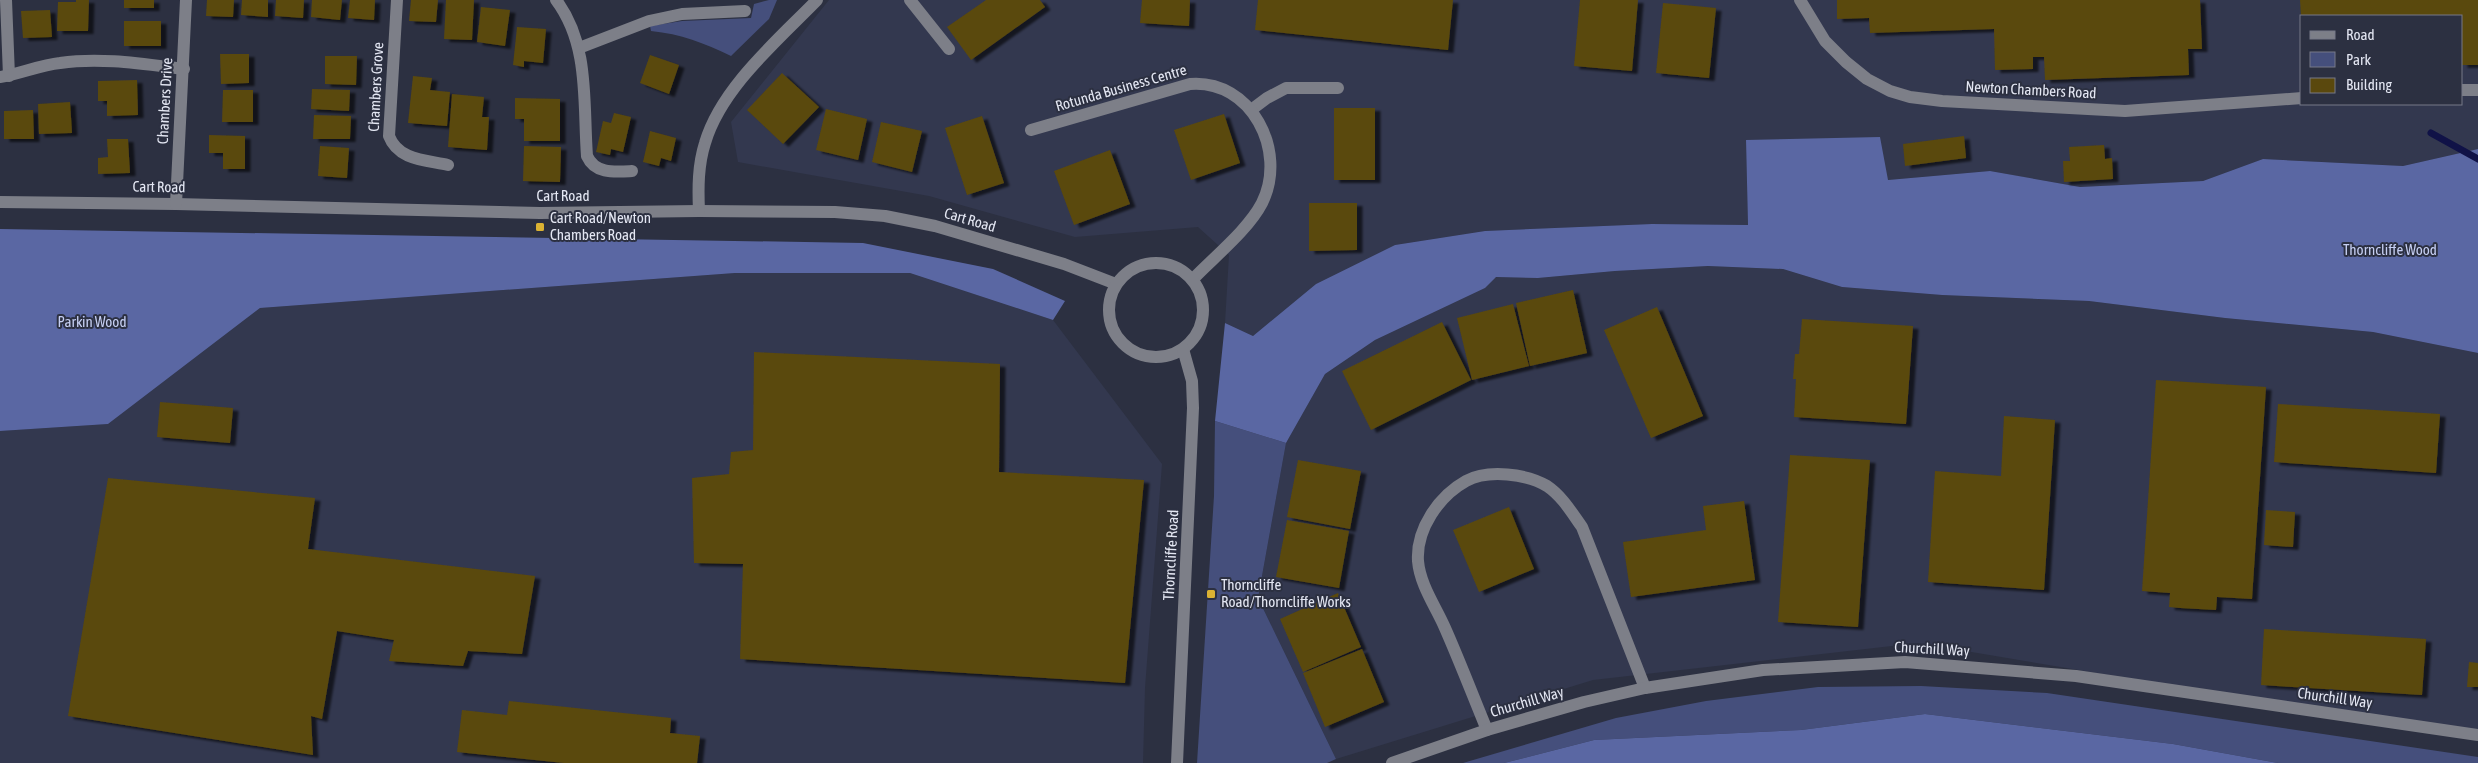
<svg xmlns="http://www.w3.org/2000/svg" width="2478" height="763" viewBox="0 0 2478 763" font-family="'Asap Condensed',sans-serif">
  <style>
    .built { fill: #33384f; fill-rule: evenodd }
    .green { fill: #454f7c }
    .forest { fill: #5a67a3 }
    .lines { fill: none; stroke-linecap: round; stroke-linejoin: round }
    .stream { stroke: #101247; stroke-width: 7 }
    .building { fill: #5a480d; filter: url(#shadow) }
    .minor { stroke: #7d7f88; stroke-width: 12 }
    .poi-dot { fill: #dbb233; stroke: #2c3041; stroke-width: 2 }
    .labels { text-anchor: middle; stroke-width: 4; stroke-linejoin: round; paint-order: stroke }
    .street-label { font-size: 15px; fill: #e4e7f3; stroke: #2c3041 }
    .poi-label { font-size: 15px; fill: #e4e7f3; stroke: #2c3041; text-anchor: start }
    .park-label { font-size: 15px; fill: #c6cff3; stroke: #2c3041 }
  </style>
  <defs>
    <filter id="shadow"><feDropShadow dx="5.5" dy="3" stdDeviation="1" flood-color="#0009"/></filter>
  </defs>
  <rect width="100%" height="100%" fill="#2c3041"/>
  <g class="built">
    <path d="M829,0h1649v149l-75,17 -140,-7 -60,22 -124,6 -89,-16 -102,9 -142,-39 2,84 -96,-1 -167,7 -90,14 -79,39 -63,52 -28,-13 4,-68 -31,-28 -123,10 -146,-41 -191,-34 -7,-40zM2302,16h160v88h-160z"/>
    <polygon points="1708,266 1783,269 1842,287 1942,295 2089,301 2225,318 2373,332 2478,353 2478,737 1918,643 1593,680 1336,759 1258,598 1286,443 1325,374 1375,340 1485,288 1495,277 1538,278 1615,271"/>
    <polygon points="735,273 910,273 1053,320 1162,464 1145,688 1143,763 0,763 0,431 108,424 260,308"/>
  </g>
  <g class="green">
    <path d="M769,0h8l-8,19 -38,37c-27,-13 -50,-22 -80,-25l-1,-5 32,-5 69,-3 3,-14z"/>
    <polygon points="1215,421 1286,443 1258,598 1336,759 1327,763 1197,763 1214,496"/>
    <polygon points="1921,686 2047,693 2478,757 2478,763 2278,763 2173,744 1925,714 1801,730 1594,740 1504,763 1463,763 1616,718 1706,701 1818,687"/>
  </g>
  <g class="forest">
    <polygon points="1880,137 1888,180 1990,171 2080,187 2203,181 2263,159 2403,166 2478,149 2478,353 2373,332 2225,318 2089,301 1942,295 1842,287 1783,269 1708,266 1615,271 1538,278 1496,277 1485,288 1375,340 1325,374 1286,443 1215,421 1225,323 1253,336 1316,284 1395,245 1485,231 1652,224 1748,225 1746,140"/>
    <polygon points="0,229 863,243 993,269 1065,301 1053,320 910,273 735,273 260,308 108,424 0,431"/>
    <polygon points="1925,714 2173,744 2278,763 1504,763 1594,740 1801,730"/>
  </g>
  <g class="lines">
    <polyline class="stream" points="2431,133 2478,159"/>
  </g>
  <g class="building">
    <polygon points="76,0 89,0 88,31 57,31 58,2 76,2"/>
    <rect x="124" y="0" width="30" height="8"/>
    <polygon points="207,0 234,0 233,17 206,16"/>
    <polygon points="242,0 268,0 268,17 241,15"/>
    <polygon points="276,0 304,0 303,18 275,16"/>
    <polygon points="312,0 342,0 340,20 311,17"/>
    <polygon points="350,0 375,0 374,20 348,18"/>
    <polygon points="411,0 438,0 436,22 409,21"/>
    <polygon points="446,0 474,0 472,40 444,39"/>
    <polygon points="986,0 1040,0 1045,7 971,60 947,27"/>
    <polygon points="1142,0 1190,0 1189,26 1140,23"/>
    <polygon points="1258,0 1453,0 1448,50 1255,30"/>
    <polygon points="1580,0 1638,0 1632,71 1574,66"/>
    <polygon points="1837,0 2200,0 2202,49 2188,49 2189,75 2045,80 2044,57 2033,57 2033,69 1995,70 1994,29 1870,33 1869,18 1837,19"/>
    <polygon points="2300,0 2478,0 2478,65 2462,65 2462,16 2301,16"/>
    <polygon points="1663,3 1716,8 1709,78 1656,73"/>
    <polygon points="481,7 510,10 505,46 477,42"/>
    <polygon points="50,10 52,37 23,38 21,11"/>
    <rect x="124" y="21" width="37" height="25"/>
    <polygon points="517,27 546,29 543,63 524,61 524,67 513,65"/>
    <polygon points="220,54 249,54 249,83 221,84"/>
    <polygon points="650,55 679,65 669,94 640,83"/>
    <polygon points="325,56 357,56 356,85 325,84"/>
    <polygon points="782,73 819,107 783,144 747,110"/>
    <polygon points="413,76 432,78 430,90 450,92 447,126 408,123"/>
    <polygon points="137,80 138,115 107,116 107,101 98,101 98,81"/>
    <polygon points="312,89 350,90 349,111 311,109"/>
    <polygon points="223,90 253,90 253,122 222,122"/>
    <polygon points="452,94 484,97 482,117 489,117 487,150 448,147"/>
    <polygon points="515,98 560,99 560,141 524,141 524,119 515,119"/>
    <polygon points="70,102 72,133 39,134 38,104"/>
    <rect x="1334" y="108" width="41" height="72"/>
    <polygon points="826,109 867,119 858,160 816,150"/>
    <polygon points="33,110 34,139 4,139 4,111"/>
    <polygon points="614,113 631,117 623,152 611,149 610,155 596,152 603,121 611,123"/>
    <polygon points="1224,114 1240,163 1191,180 1174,130"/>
    <polygon points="314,115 351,116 350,139 313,139"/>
    <polygon points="982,116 1004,183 967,195 945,128"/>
    <polygon points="881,122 922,131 912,172 872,162"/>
    <polygon points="650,131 676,138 671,161 661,158 659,166 643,162"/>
    <polygon points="209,135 245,136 245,169 223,169 223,153 209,153"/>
    <polygon points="1964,136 1966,158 1905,166 1903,144"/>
    <polygon points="107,139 128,139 130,173 98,174 98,158 108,157"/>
    <polygon points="2104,145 2105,159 2112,158 2113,179 2064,182 2063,161 2070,161 2069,147"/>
    <polygon points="320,146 349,148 347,178 318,176"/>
    <polygon points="524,146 561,147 560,182 523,181"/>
    <polygon points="1110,150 1130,204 1074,225 1054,171"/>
    <polygon points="1309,203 1357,203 1357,250 1309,251"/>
    <polygon points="1573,290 1587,353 1530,366 1516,303"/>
    <polygon points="1513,304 1529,366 1472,380 1457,318"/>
    <polygon points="1657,307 1703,416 1651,438 1604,330"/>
    <polygon points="1802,319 1913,326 1906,424 1794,417 1796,379 1793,379 1795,354 1799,354"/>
    <polygon points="1442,322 1471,380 1371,430 1342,371"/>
    <polygon points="754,352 1000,364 999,472 1144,480 1125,683 740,659 743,564 694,563 692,478 729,474 731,452 753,450"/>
    <polygon points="2156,380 2266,387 2252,599 2217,597 2216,610 2180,608 2169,607 2170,593 2142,591"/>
    <polygon points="160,402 233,408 230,443 157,437"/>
    <polygon points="2278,404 2440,414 2436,473 2274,462"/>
    <polygon points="2004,416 2055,420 2044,590 1928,582 1935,471 2001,476"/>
    <polygon points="1790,455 1870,460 1858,627 1778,622"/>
    <polygon points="1298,460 1361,471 1350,529 1287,517"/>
    <polygon points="108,478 315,498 308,549 535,576 522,654 468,651 463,666 389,661 394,640 337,631 322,719 311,716 313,755 68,716"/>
    <polygon points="1744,501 1755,580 1631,597 1623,542 1706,530 1703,506"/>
    <polygon points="1509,507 1534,569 1479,592 1453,530"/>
    <polygon points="2266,510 2295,512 2293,547 2264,545"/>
    <polygon points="1287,520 1349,531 1339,588 1276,577"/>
    <polygon points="1338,593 1361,647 1303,672 1280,619"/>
    <polygon points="2264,629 2426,639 2422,695 2261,685"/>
    <polygon points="1362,649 1384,702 1325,727 1303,673"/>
    <polygon points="2469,662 2478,663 2478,687 2467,687"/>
    <polygon points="509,701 671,718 670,733 700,736 697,763 564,763 457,752 462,710 507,715"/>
  </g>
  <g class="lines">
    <g class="minor">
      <polyline points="6,0 9,76"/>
      <path d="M397,0l-8,136c9,24 36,24 59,29"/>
      <path d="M556,0c34,45 27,103 31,156 8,18 27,16 45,15"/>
      <polyline points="910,0 949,49"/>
      <polyline points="1800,0 1825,41 1846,62 1867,79 1890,91 1910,97 1942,101 2125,111 2302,98"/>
      <polyline points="579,48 649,21 682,14 745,11"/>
      <path d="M0,77c20,-3 40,-12 60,-14 41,-6 83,1 124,6"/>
      <polyline points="2462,90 2478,90"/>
      <polyline points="1251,110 1267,98 1286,88 1338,88"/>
      <path d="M1031,130l159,-46c61,-5 98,67 72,119 -14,27 -48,54 -69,76"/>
      <polyline points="0,202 176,204 540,213 699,211 835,212 885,216 935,226 1064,264 1116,284"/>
      <polyline points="176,204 186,0"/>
      <path d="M699,211c-1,-23 -1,-46 6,-68 16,-55 73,-103 112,-143"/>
      <circle cx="1156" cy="310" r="47"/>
      <path d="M1487,730c-14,-34 -27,-68 -42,-102 -9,-21 -25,-43 -27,-67 -2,-32 21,-65 48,-80 22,-12 61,-7 81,5 15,10 25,27 35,41l63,161"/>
      <polyline points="1177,763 1193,408 1192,381 1183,349"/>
      <polyline points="1392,763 1487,730 1584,702 1645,688 1763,670 1905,662 2076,676 2478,735"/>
    </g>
  </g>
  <g class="poi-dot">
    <rect x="535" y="222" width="10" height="10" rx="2.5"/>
    <rect x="1206" y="589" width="10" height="10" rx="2.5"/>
  </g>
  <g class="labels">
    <g class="street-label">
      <text transform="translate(376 87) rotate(-87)" y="5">Chambers Grove</text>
      <text transform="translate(1121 88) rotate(-16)" y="5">Rotunda Business Centre</text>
      <text transform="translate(2031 90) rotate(3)" y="5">Newton Chambers Road</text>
      <text transform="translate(165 101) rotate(-87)" y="5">Chambers Drive</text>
      <text transform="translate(159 187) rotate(1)" y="5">Cart Road</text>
      <text x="563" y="201">Cart Road</text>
      <text transform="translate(970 220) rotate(16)" y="5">Cart Road</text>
      <text transform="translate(1171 555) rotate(-87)" y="5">Thorncliffe Road</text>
      <text transform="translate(1932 649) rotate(3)" y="5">Churchill Way</text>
      <text transform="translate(2335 698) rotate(8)" y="5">Churchill Way</text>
      <text transform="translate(1527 702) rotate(-16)" y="5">Churchill Way</text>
    </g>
    <g class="poi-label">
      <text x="550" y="223">Cart Road/Newton<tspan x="550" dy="17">Chambers Road</tspan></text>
      <text x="1221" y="590">Thorncliffe<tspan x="1221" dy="17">Road/Thorncliffe Works</tspan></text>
    </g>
    <g class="park-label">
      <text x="2390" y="255">Thorncliffe Wood</text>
      <text x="92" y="327">Parkin Wood</text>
    </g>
  </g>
  <rect x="2300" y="15" width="162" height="90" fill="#2c3041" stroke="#767988"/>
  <rect x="2310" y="31" width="25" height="8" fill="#7d7f88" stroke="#767988"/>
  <text x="2346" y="40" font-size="15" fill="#e4e7f3">Road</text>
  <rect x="2310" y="52" width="25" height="15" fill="#454f7c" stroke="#767988"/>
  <text x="2346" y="65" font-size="15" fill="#e4e7f3">Park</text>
  <rect x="2310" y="78" width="25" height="15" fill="#5a480d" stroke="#767988"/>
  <text x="2346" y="90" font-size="15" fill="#e4e7f3">Building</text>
</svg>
